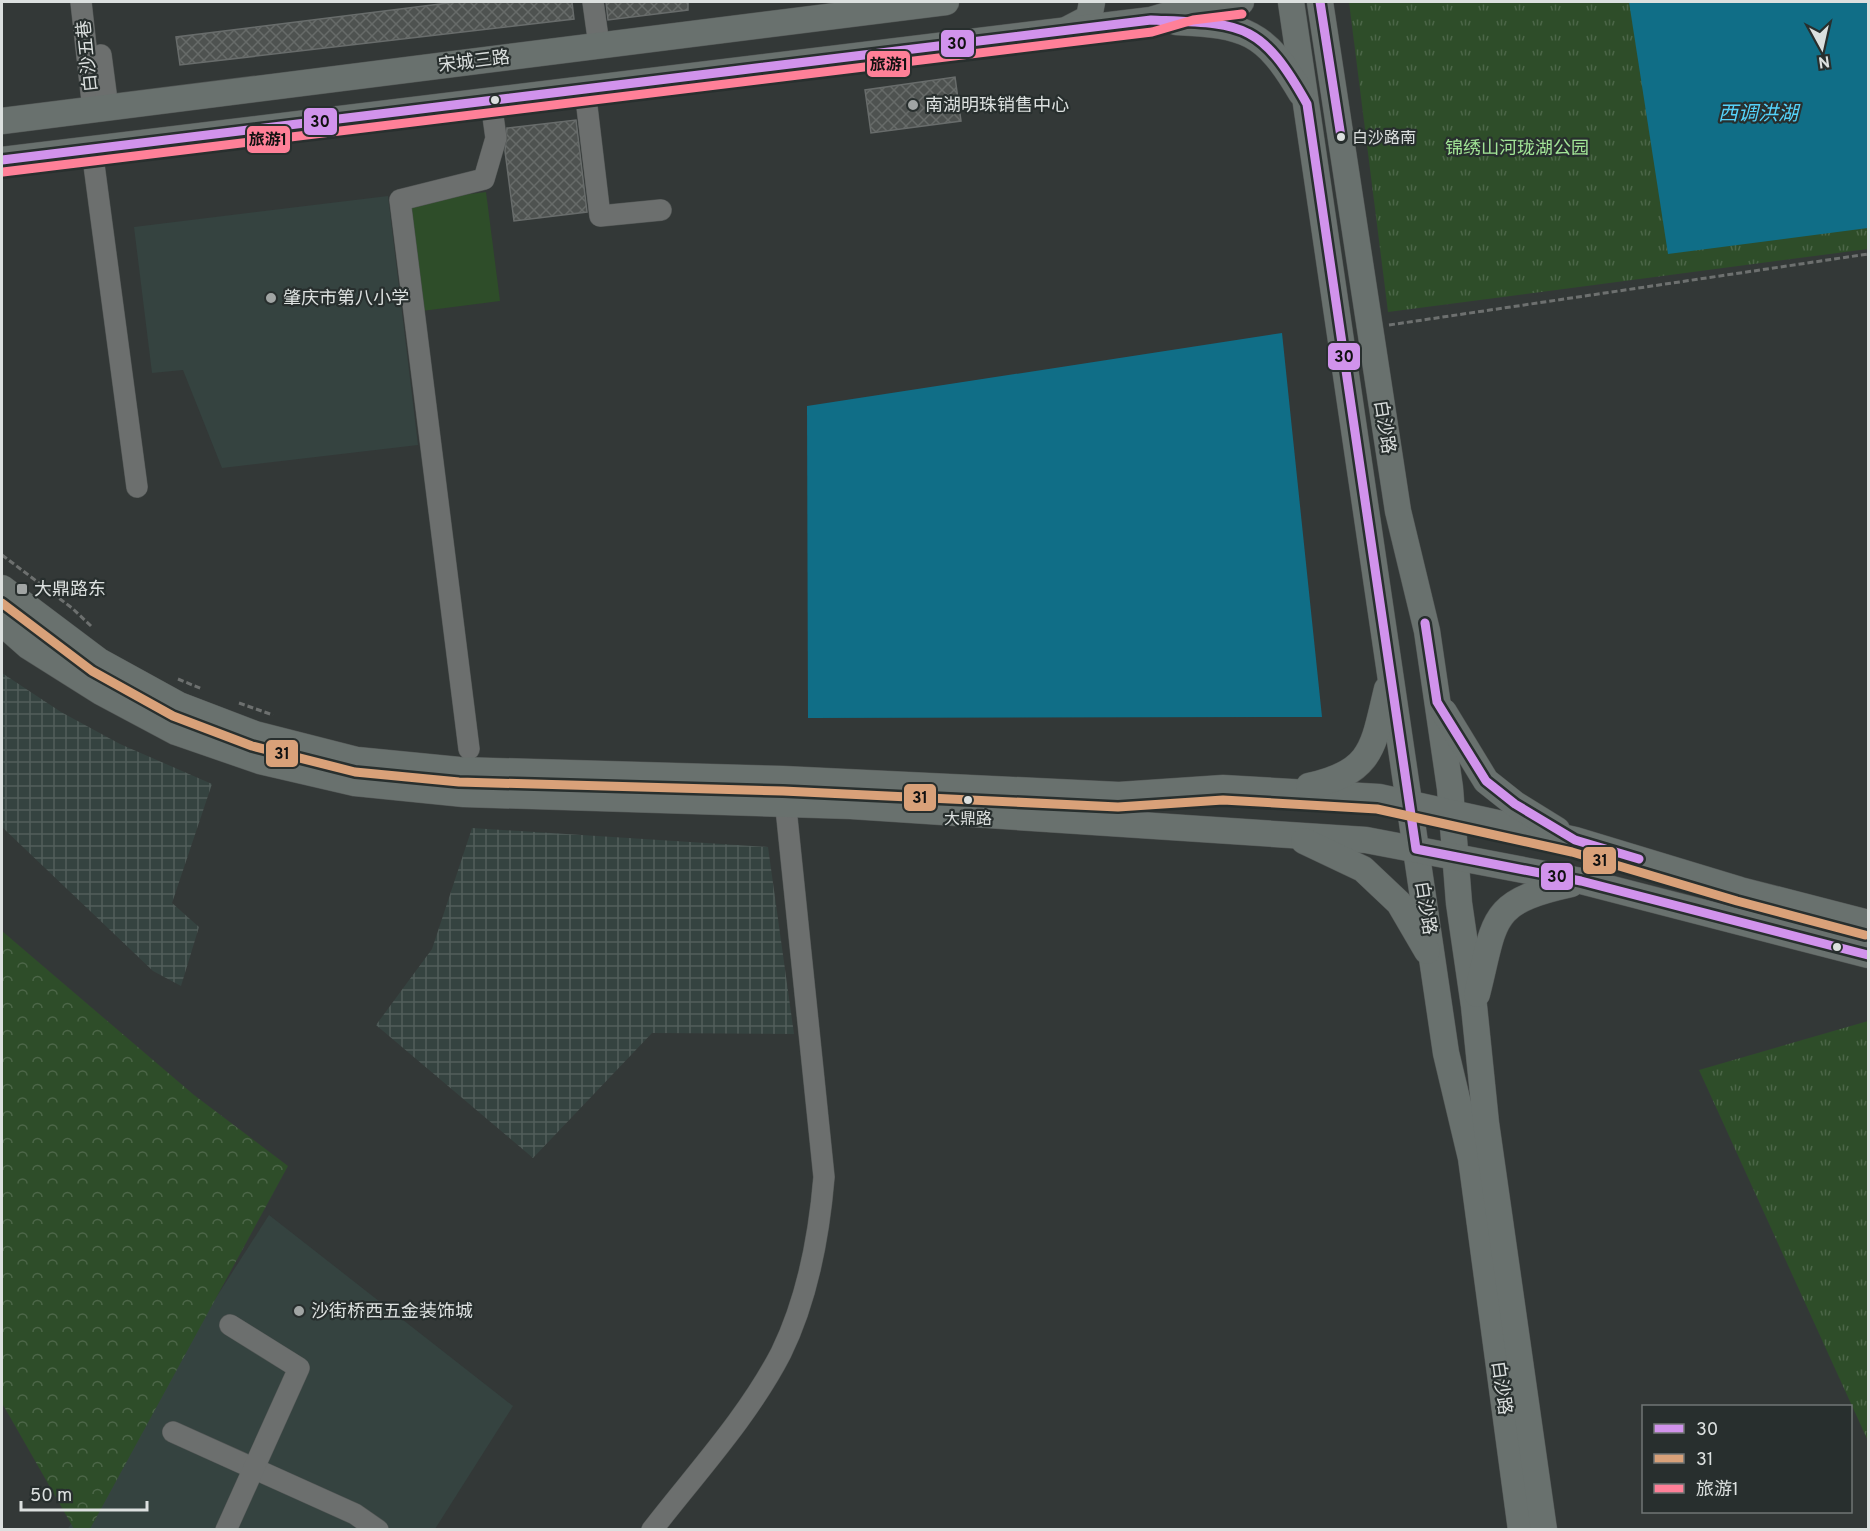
<svg xmlns="http://www.w3.org/2000/svg" width="1870" height="1531" viewBox="0 0 1870 1531" font-family="Overpass,'Noto Sans SC',sans-serif">
  <style>
    .built { fill: #354340 }
    .industrial { fill: url(#industrial-grid) }
    .grass { fill: url(#grass-tufts) }
    .forest { fill: url(#forest-crowns) }
    .garden { fill: #2e4d29 }
    .water { fill: #106e87 }
    .building { fill: url(#building-cross-hatch); stroke: #686c6b; stroke-width: 1.5 }
    .lines { fill: none; stroke-linecap: round; stroke-linejoin: round }
    .minor-casing { stroke: #525655; stroke-width: 22 }
    .major-casing { stroke: #525655; stroke-width: 27 }
    .path { stroke: #6d706f; stroke-width: 3; stroke-dasharray: 6 3; stroke-linecap: butt }
    .minor { stroke: #6c6f6e; stroke-width: 21 }
    .major { stroke: #69716e; stroke-width: 26 }
    .bus-1-casing { stroke: #282f2e; stroke-width: 14 }
    .bus-2-casing { stroke: #282f2e; stroke-width: 14 }
    .bus-3-casing { stroke: #282f2e; stroke-width: 14 }
    .bus-1 { stroke: #d193ec; stroke-width: 9 }
    .bus-2 { stroke: #d9a179; stroke-width: 9 }
    .bus-3 { stroke: #ff8098; stroke-width: 9 }
    .bus-dot { fill: #dce0df; stroke: #282f2e; stroke-width: 2 }
    .poi-dot { fill: #a1a5a4; stroke: #282f2e; stroke-width: 2 }
    .labels { text-anchor: middle; stroke-width: 4.5; stroke-linejoin: round; paint-order: stroke }
    .bus-label { font-size: 16px; fill: #dce0df; stroke: #282f2e; text-anchor: start }
    .street-label { font-size: 18px; fill: #dce0df; stroke: #282f2e }
    .poi-label { font-size: 18px; fill: #dce0df; stroke: #282f2e; text-anchor: start }
    .park-label { font-size: 18px; fill: #a1e396; stroke: #282f2e }
    .water-label { font-size: 20px; font-style: italic; fill: #55d3fb; stroke: #282f2e }
    .line-badge { stroke: #282f2e; stroke-width: 2 }
    .pale-badge-label { font-size: 16px; text-anchor: middle; font-weight: bold; fill: #111 }
  </style>
  <defs>
    <pattern id="industrial-grid" width="8" height="8" patternUnits="userSpaceOnUse" patternTransform="scale(1.5)"><rect width="8" height="8" fill="#354340"/><path d="M0 4h8M4 0v8" fill="none" stroke="#525e5b"/></pattern>
    <pattern id="grass-tufts" width="24" height="20" patternUnits="userSpaceOnUse" patternTransform="scale(1.5)"><rect width="24" height="20" fill="#2e4d29"/><path d="M3 7l-1-3M5 7V3M7 7l1-3M15 17l-1-3M17 17v-4M19 17l1-3" fill="none" stroke="#4c6648"/></pattern>
    <pattern id="forest-crowns" width="20" height="18" patternUnits="userSpaceOnUse" patternTransform="scale(1.5)"><rect width="20" height="18" fill="#2e4d29"/><path d="M2 6a3 3 0 1 1 6 0M12 15a3 3 0 1 1 6 0" fill="none" stroke="#4c6648"/></pattern>
    <pattern id="building-cross-hatch" width="8" height="8" patternUnits="userSpaceOnUse" patternTransform="scale(1.5)"><rect width="8" height="8" fill="#4e5250"/><path d="M0 0l8 8M0 8l8-8" fill="none" stroke="#676b69"/></pattern>
  </defs>
  <rect width="100%" height="100%" fill="#333837"/>
  <g class="built">
    <polygon points="388,196 418,445 222,468 183,370 152,373 134,227"/>
    <polygon points="269,1215 513,1406 435,1529 67,1530"/>
  </g>
  <g class="industrial">
    <polygon points="2,673 61,712 120,744 212,784 172,903 199,927 181,986 153,971 2,827"/>
    <polygon points="472,828 768,847 794,1034 652,1033 533,1158 376,1025 432,949"/>
  </g>
  <g class="grass">
    <polygon points="1349,2 1868,2 1868,249 1388,312"/>
    <polygon points="1868,1021 1868,1441 1699,1070"/>
  </g>
  <polygon class="forest" points="2,931 194,1095 288,1166 90,1529 74,1529 2,1403"/>
  <polygon class="garden" points="486,192 500,301 422,311 407,202"/>
  <g class="water">
    <polygon points="1629,2 1868,2 1868,228 1668,254"/>
    <polygon points="1282,333 1322,717 808,718 807,406"/>
  </g>
  <g class="building">
    <polygon points="456,2 572,2 574,19 180,65 176,37"/>
    <polygon points="606,2 688,2 688,10 608,20"/>
    <polygon points="955,77 961,121 871,133 865,90"/>
    <polygon points="576,120 587,212 514,221 505,151 507,128"/>
  </g>
  <g class="lines">
    <defs>
      <g id="minor">
        <polyline points="81,2 93,110"/>
        <polyline points="593,2 599,45"/>
        <polyline points="101,55 108,108"/>
        <polyline points="585,90 600,216 661,210"/>
        <polyline points="92,150 137,487"/>
        <polyline points="469,749 400,200 484,179 496,138 491,102"/>
        <polyline points="173,1432 355,1514 378,1530"/>
        <polyline points="226,1530 299,1368 230,1325"/>
        <path d="M652,1530c44,-57 96,-113 129,-177 27,-55 38,-116 43,-176l-40,-388"/>
      </g>
      <g id="major">
        <polyline points="1291,2 1446,1053 1471,1158 1521,1530"/>
        <polyline points="1320,2 1398,511 1427,631 1450,788 1459,903 1474,1006 1486,1123 1544,1530"/>
        <path d="M1176,22c69,3 89,9 125,71"/>
        <polyline points="1068,29 1089,18 1092,2"/>
        <polyline points="2,121 946,2"/>
        <polyline points="2,160 1151,20 1191,8 1241,2"/>
        <polyline points="2,588 99,661 179,705 255,734 357,760 459,770 783,779 1119,795 1223,788 1379,797 1575,840 1740,890 1868,923"/>
        <polyline points="2,623 28,646 101,692 176,732 260,761 355,783 464,794 851,806 1366,840 1581,881 1868,955"/>
        <polyline points="1444,712 1486,781 1515,804 1557,830"/>
        <path d="M1309,786c65,-14 64,-40 78,-97"/>
        <polyline points="1304,841 1363,869 1399,903 1427,951"/>
        <path d="M1477,994c19,-75 11,-92 94,-110"/>
      </g>
    </defs>
    <use href="#minor" class="minor-casing"/>
    <use href="#major" class="major-casing"/>
    <g class="path">
      <polyline points="1389,325 1868,254"/>
      <polyline points="2,555 72,608 91,626"/>
      <polyline points="178,679 202,689"/>
      <polyline points="239,703 273,715"/>
    </g>
    <use href="#minor" class="minor"/>
    <use href="#major" class="major"/>
    <defs>
      <g id="bus-1">
        <polyline points="1320,2 1341,137"/>
        <path d="M2,160l1149,-140c91,4 109,0 156,84l109,745 165,32 287,74"/>
        <polyline points="1425,623 1437,702 1486,781 1515,804 1575,840 1639,859"/>
      </g>
      <polyline id="bus-2" points="2,603 92,671 173,716 252,746 355,772 459,782 783,791 1118,807 1223,800 1377,809 1572,852 1737,901 1865,935"/>
      <polyline id="bus-3" points="3,172 1152,32 1193,20 1242,14"/>
    </defs>
    <use href="#bus-1" class="bus-1-casing"/>
    <use href="#bus-2" class="bus-2-casing"/>
    <use href="#bus-3" class="bus-3-casing"/>
    <use href="#bus-1" class="bus-1"/>
    <use href="#bus-2" class="bus-2"/>
    <use href="#bus-3" class="bus-3"/>
  </g>
  <g class="bus-dot">
    <circle cx="495" cy="100" r="5"/>
    <circle cx="1341" cy="137" r="5"/>
    <circle cx="968" cy="800" r="5"/>
    <circle cx="1837" cy="947" r="5"/>
  </g>
  <g class="poi-dot">
    <circle cx="913" cy="105" r="6"/>
    <circle cx="271" cy="298" r="6"/>
    <rect x="16" y="583" width="12" height="12" rx="3"/>
    <circle cx="299" cy="1311" r="6"/>
  </g>
  <g class="labels">
    <g class="bus-label">
      <text x="1352" y="143">白沙路南</text>
      <text x="968" y="824" text-anchor="middle">大鼎路</text>
    </g>
    <g class="street-label">
      <text transform="translate(87 56) rotate(-96)" y="6">白沙五巷</text>
      <text transform="translate(474 61) rotate(-7)" y="6">宋城三路</text>
      <text transform="translate(1385 427) rotate(81)" y="6">白沙路</text>
      <text transform="translate(1426 908) rotate(81)" y="6">白沙路</text>
      <text transform="translate(1502 1388) rotate(82)" y="6">白沙路</text>
    </g>
    <g class="poi-label">
      <text x="925" y="111">南湖明珠销售中心</text>
      <text x="283" y="304">肇庆市第八小学</text>
      <text x="34" y="595">大鼎路东</text>
      <text x="311" y="1317">沙街桥西五金装饰城</text>
    </g>
    <g class="park-label">
      <text x="1517" y="154">锦绣山河珑湖公园</text>
    </g>
    <g class="water-label">
      <text x="1758" y="120">西调洪湖</text>
    </g>
  </g>
  <g class="line-badge">
    <rect x="940" y="29" width="35" height="29" rx="6" fill="#d193ec"/>
    <rect x="866" y="50" width="45" height="28" rx="6" fill="#ff8098"/>
    <rect x="303" y="107" width="35" height="29" rx="6" fill="#d193ec"/>
    <rect x="246" y="125" width="45" height="29" rx="6" fill="#ff8098"/>
    <rect x="1327" y="342" width="34" height="29" rx="6" fill="#d193ec"/>
    <rect x="265" y="739" width="34" height="29" rx="6" fill="#d9a179"/>
    <rect x="903" y="783" width="34" height="29" rx="6" fill="#d9a179"/>
    <rect x="1582" y="846" width="35" height="29" rx="6" fill="#d9a179"/>
    <rect x="1540" y="862" width="34" height="29" rx="6" fill="#d193ec"/>
  </g>
  <g class="pale-badge-label">
    <text x="957" y="49">30</text>
    <text x="889" y="70">旅游1</text>
    <text x="320" y="127">30</text>
    <text x="268" y="145">旅游1</text>
    <text x="1344" y="362">30</text>
    <text x="282" y="759">31</text>
    <text x="920" y="803">31</text>
    <text x="1600" y="866">31</text>
    <text x="1557" y="882">30</text>
  </g>
  <rect width="1870" height="1531" fill="none" stroke="#dce0df" stroke-width="6"/>
  <rect x="1642" y="1405" width="210" height="108" fill="#282f2e" stroke="#707675" stroke-width="1.5"/>
  <rect x="1654" y="1424" width="30" height="9" fill="#d193ec" stroke="#707675" stroke-width="1.5"/>
  <text x="1696" y="1435" font-size="18" fill="#dce0df">30</text>
  <rect x="1654" y="1454" width="30" height="9" fill="#d9a179" stroke="#707675" stroke-width="1.5"/>
  <text x="1696" y="1465" font-size="18" fill="#dce0df">31</text>
  <rect x="1654" y="1484" width="30" height="9" fill="#ff8098" stroke="#707675" stroke-width="1.5"/>
  <text x="1696" y="1495" font-size="18" fill="#dce0df">旅游1</text>
  <g transform="translate(1822 48) rotate(172)" stroke="#282f2e" stroke-width="4.5" paint-order="stroke">
  <path d="M0-4.5L10 22L0 15L-10 22Z" fill="#dce0df"/>
  <text y="-9" font-size="16" font-weight="bold" text-anchor="middle" fill="#dce0df">N</text>
  </g>
  <path d="M21 1501v9h126v-9" fill="none" stroke="#dce0df" stroke-width="3"/>
  <text x="30" y="1501" font-size="18" fill="#dce0df" stroke="#282f2e" stroke-width="4.5" paint-order="stroke">50 m</text>
</svg>
